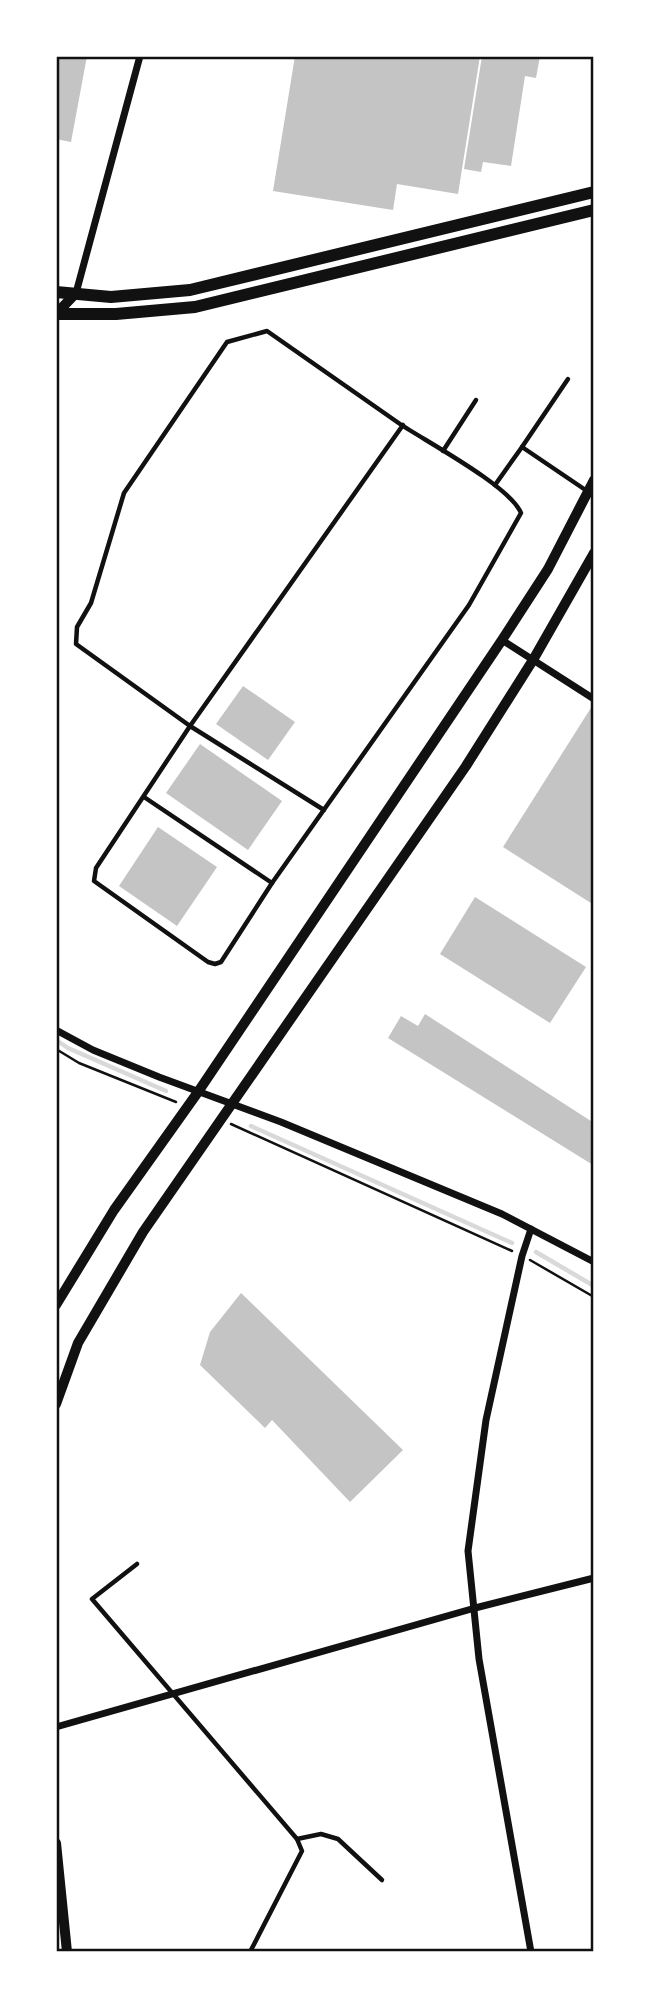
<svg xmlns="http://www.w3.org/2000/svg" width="650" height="2008" viewBox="0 0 650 2008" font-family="'Open Sans',sans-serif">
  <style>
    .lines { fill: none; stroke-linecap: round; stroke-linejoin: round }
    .stream { stroke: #d9d9d9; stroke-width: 4.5 }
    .building { fill: #c4c4c4 }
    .path { stroke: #111; stroke-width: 2.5 }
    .service { stroke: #111; stroke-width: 4.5 }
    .minor { stroke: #111; stroke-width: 7 }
    .tertiary { stroke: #111; stroke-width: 10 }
    .primary { stroke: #111; stroke-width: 12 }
    .neatline { fill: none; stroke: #111; stroke-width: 2.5 }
  </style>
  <rect width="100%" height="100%" fill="#fff"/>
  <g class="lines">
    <g class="stream">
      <polyline points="56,1040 68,1048 166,1091"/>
      <polyline points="251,1126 512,1243"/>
      <polyline points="536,1252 594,1286"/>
    </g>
  </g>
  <g class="building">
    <polygon points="56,56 87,56 71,142 56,139"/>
    <polygon points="295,56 480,56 458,194 397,184 393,210 273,191"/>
    <polygon points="482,56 540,56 536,78 525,76 511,166 483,162 481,172 464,169"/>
    <polygon points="243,686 295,722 268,760 216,724"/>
    <polygon points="594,703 594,905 503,847"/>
    <polygon points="200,744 282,801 248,850 166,793"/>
    <polygon points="158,827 217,867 177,926 119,886"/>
    <polygon points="475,897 586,967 550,1023 440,954"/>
    <polygon points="425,1014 594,1123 593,1165 388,1038 401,1016 418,1026"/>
    <polygon points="241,1293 403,1450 350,1502 272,1420 265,1428 200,1365 210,1332"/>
  </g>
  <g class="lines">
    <g class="path">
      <polyline points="56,1049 79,1063 176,1102"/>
      <polyline points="231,1124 512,1251"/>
      <polyline points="530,1260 594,1297"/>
    </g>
    <g class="service">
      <polyline points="568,379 522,447 587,491"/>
      <polyline points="443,451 476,400"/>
      <polyline points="495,485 522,447"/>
      <polyline points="144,797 272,883"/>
      <path d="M324,810l-134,-84 -114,-82 1,-17 14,-24 33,-110 103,-151 40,-11c45,31 89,62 133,93 27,18 110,62 121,89l-52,92 -197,278 -51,79 -6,2 -7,-2 -114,-81 2,-13 94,-142 213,-301"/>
      <polyline points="137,1564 92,1599 297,1839 302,1851 250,1952"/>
      <polyline points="297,1839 321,1834 338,1839 382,1880"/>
    </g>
    <g class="minor">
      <polyline points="76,293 140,56"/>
      <polyline points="502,640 594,699"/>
      <polyline points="56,1030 93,1050 159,1077 281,1122 502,1214 594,1262"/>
      <polyline points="56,1727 475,1608 594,1578"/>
      <polyline points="531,1952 479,1659 468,1551 486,1420 522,1256 531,1229"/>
    </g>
    <g class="tertiary">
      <polyline points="56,314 76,293"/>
      <polyline points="56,1305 114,1210 198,1092 502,640 548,569 594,480"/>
      <polyline points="56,1404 78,1343 143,1232 466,766 533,660 594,553"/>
      <polyline points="56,1843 67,1952"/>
    </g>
    <g class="primary">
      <polyline points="56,292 111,297 190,290 594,192"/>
      <polyline points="56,314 116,314 195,307 594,210"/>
    </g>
  </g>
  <rect width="650" height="2008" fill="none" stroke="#ffffff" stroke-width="116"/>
  <rect x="58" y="58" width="534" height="1892" class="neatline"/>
</svg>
